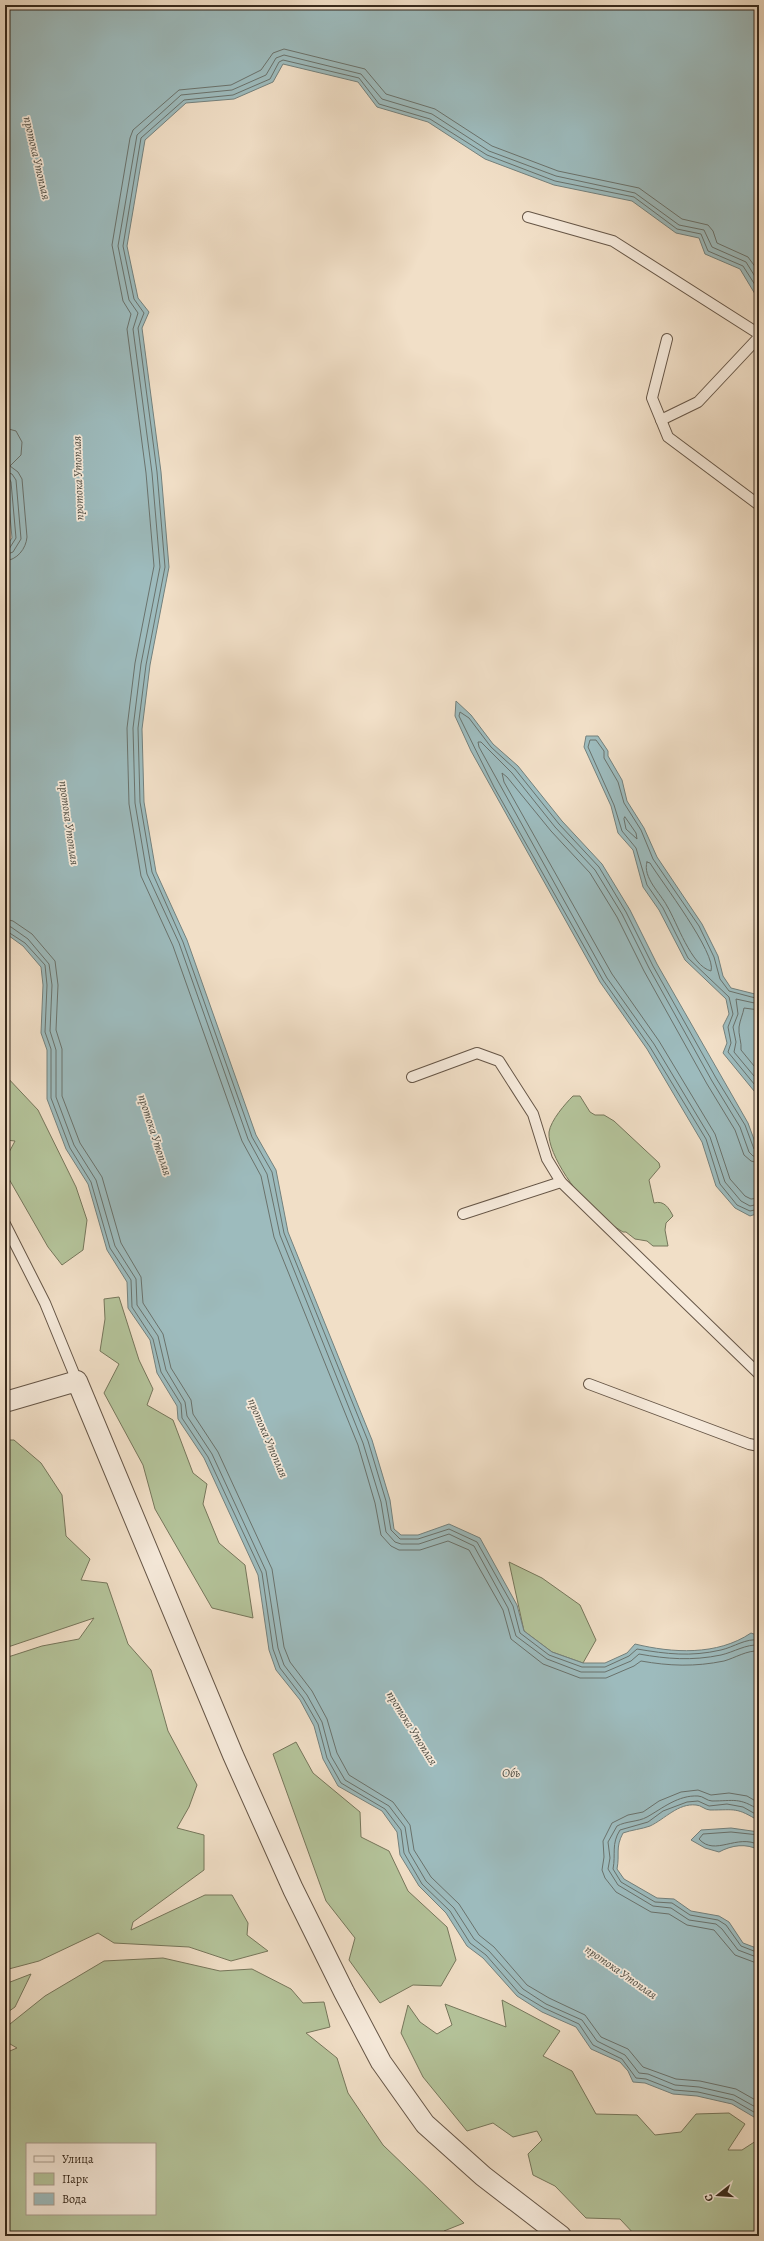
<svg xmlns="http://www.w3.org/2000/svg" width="764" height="2241" viewBox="0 0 764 2241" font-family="Alegreya,serif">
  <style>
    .green { fill: #b4c39a; stroke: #76765b; fill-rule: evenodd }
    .water { fill: #9dbbbd; stroke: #74817d }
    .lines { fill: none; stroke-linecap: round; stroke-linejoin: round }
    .shore { stroke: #6a726c; stroke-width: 1 }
    .service-casing { stroke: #665647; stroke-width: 12 }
    .minor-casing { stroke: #665647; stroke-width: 22 }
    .service { stroke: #f6eadb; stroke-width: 10 }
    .minor { stroke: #f6eadb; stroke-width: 20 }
    .labels { text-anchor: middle; stroke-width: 3.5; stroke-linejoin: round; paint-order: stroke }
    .water-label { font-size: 12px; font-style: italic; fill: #504e44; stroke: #f6eadb }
  </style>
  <rect width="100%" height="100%" fill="#f1dfc7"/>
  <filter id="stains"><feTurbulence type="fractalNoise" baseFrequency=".005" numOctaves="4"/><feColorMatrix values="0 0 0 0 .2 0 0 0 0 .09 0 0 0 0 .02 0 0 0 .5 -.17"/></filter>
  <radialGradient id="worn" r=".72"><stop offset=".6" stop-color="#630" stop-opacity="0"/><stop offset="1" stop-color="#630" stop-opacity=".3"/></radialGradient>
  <g class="green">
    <polygon points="5,1075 38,1110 76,1187 87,1220 83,1250 62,1265 48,1247 5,1172 5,1160 15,1141 5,1140"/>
    <path d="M573,1096h7l10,16 5,3h9l10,6 45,42 1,4 -11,13 5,23c10,-3 15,5 19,13l-7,7 -1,7 3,16h-15l-6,-5 -12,-2 -9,-7h-3c-9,-6 -17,-10 -25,-17 -17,-15 -51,-60 -49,-83 2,-12 16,-28 24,-36z"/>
    <polygon points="119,1297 139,1360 153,1389 147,1405 173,1420 193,1473 207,1484 203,1504 219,1543 245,1565 253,1618 212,1608 155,1509 143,1465 104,1393 119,1364 100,1351 105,1319 104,1299"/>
    <polygon points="5,1440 14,1440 41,1463 62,1495 66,1536 90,1559 81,1580 107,1583 128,1644 151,1670 168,1731 197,1785 189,1807 177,1828 204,1835 204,1870 133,1922 131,1930 205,1895 232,1895 248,1923 247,1935 268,1951 231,1961 189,1947 114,1943 98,1933 39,1961 5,1970 5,1658 42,1646 79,1639 94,1618 5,1648"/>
    <polygon points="509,1562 542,1578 580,1605 596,1640 583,1663 552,1652 524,1631"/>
    <polygon points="296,1742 313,1773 360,1812 361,1837 389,1851 408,1891 447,1927 456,1960 441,1986 413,1985 380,2003 349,1960 355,1938 326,1901 273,1754"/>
    <path d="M163,1958l57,13 32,-2 39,20 12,14 21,-1 6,25 -24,6 31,25 11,35 35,52 81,78 -20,8 20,5h-459v-183l12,-5 -12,-7v-13l40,-32 59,-35zM27,2144h128v70h-128z"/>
    <polygon points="31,1974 15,2007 5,2014 5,1984"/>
    <polygon points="502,2000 560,2031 543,2056 572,2071 596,2114 637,2115 655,2135 681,2132 696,2114 729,2113 745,2124 728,2150 742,2150 759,2139 759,2236 636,2236 620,2219 586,2218 555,2186 533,2175 528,2154 542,2140 537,2131 513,2137 493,2123 467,2131 423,2077 401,2033 408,2005 420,2022 437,2034 452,2025 445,2004 506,2027"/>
  </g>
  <g class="water">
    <path d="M5,5h754v291l-4,-2 -15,-25 -35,-15 -6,-16 -23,-5 -44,-32 -78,-16 -69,-26 -57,-37 -51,-15 -19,-25 -75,-18 -10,18 -39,17 -48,4 -41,37 -18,106 11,52 11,14 -7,16 19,144 8,95 -19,98 -8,64 2,73 12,70 31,68 69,195 20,35 12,62 84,208 18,60 4,29 7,6h17l31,-11 31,14 37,67 7,26 28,21 31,11h22l22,-10 8,-9c37,9 82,12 116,-11l8,3v185c-23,-14 -23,-11 -49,-11 -5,0 -9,-5 -14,-5 -18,-2 -31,14 -46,21 -8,3 -19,4 -27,7 -8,15 -3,21 -6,36l7,10 33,19 17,1 17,12 28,5 10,6 14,21 16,6v171l-27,-16 -35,-8 -24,-2 -28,-11 -12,-1 -5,-11 -8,-9 -29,-13 -15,-22 -34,-15 -25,-16 -34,-38 -16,-12 -21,-33 -27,-27 -19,-31 -3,-23 -15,-21 -44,-25 -15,-27 -9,-33 -14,-26 -24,-30 -7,-20 -11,-75 -54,-117 -26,-39 -1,-13 -20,-33 -7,-33 -22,-32 -1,-26 -20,-32 -19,-66 -22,-35 -19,-50v-49l-6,-17 2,-48 -2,-18 -18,-21 -18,-13v-385l7,-10 -7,-77 3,-15 -3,-6z"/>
    <polygon points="456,701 471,715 493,744 518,766 562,821 602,864 630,910 657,964 748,1123 759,1153 759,1213 750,1216 735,1208 716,1186 702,1142 647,1049 600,982 471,751 455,716"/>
    <polygon points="586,736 598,736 608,751 608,756 622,780 627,801 644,828 657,857 702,924 718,956 723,976 731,988 759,995 759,1097 723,1053 727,1043 723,1026 729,1014 726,999 685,960 659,910 643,887 633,850 618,833 611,806 584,747"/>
    <path d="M731,1828l28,4v18c-13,-7 -27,-5 -40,2l-14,-4 -14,-8 10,-10z"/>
  </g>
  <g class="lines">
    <g class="shore">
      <path d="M759,272l-11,-15 -31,-14 -4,-12 -5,-6 -26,-6 -43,-31 -81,-17 -66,-25 -57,-37 -49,-15 -21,-25 -81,-20 -11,4 -12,17 -30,15 -52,5 -46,40 -3,8 -18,107 11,56 8,13 -4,15 19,144 8,93 -19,97 -8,65 2,76 12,72 32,70 69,195 19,35 13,61 84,208 17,58 6,32 10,11 8,4h21l28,-9 21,9 34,60 8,29 32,25 37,14h26l28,-12 7,-5c28,5 54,6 83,0 11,-3 23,-11 35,-10"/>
      <path d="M759,283l-13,-21 -34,-15 -8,-17 -25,-5 -44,-32 -79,-17 -67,-25 -57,-37 -50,-15 -21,-25 -77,-19 -8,3 -10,17 -34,15 -51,5 -44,40 -19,111 11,54 9,13 -5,16 19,144 8,94 -19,97 -8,64 2,75 12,71 32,69 69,196 19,35 13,61 83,208 18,59 5,30 9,10 6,2h18l30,-10 25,12 34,62 8,28 31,23 34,13h24l26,-11 8,-7c28,5 53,7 82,1 13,-3 25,-11 38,-10"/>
      <path d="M759,291l-16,-25 -35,-15 -7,-17 -24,-5 -43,-32 -79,-16 -68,-26 -57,-36 -51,-15 -20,-26 -76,-18 -4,2 -9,17 -37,16 -49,5 -43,38 -18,108 11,53 10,14 -6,15 19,144 8,95 -19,98 -8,63 2,74 12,70 31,70 69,195 20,35 12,61 84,208 18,60 5,29 9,9h18l31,-10 28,13 36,64 7,27 29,22 33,12h23l24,-11 8,-7c30,5 53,8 84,1 13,-3 25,-12 38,-10"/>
      <path d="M5,428l11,3 6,11 -1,13 -11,11 8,6 4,7 5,58c-1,12 -10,23 -22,24"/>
      <polyline points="5,472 12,474 16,480 21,539 13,552 5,555"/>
      <polyline points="5,478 9,478 11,482 16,538 9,549 5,550"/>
      <polygon points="625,817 636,833 637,839 626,829 624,819"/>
      <path d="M647,862l3,1c11,18 67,91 61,108 -20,-5 -34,-49 -44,-65 -6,-12 -25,-29 -20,-44z"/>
      <polyline points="5,919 13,921 32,934 55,961 58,985 56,1030 62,1049 62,1096 80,1143 102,1177 121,1243 141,1277 143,1303 163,1334 171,1368 191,1400 193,1414 218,1452 272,1569 284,1647 290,1662 312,1691 327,1719 337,1753 349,1775 393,1802 410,1825 414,1850 431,1877 459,1904 479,1935 494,1947 527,1985 549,1998 585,2015 601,2037 628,2049 643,2067 676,2079 700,2081 736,2089 759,2102"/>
      <polyline points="5,925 11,927 28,939 49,964 52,985 50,1031 56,1050 56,1097 74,1145 96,1180 115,1246 136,1279 137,1305 158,1336 166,1370 185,1402 187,1416 212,1454 266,1571 278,1648 284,1665 307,1695 322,1722 331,1756 345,1780 389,1806 405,1827 409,1852 426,1881 454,1908 474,1939 489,1951 523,1989 546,2004 582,2020 597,2041 625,2055 639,2073 648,2074 675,2085 699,2087 734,2095 759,2109"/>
      <polyline points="5,930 25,943 45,965 47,985 45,1032 51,1049 51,1098 70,1148 91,1182 110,1248 131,1280 132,1307 153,1339 161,1372 181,1404 182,1418 208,1457 262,1573 273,1649 280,1668 303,1698 318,1724 327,1758 341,1783 385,1809 401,1830 404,1853 422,1884 450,1911 470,1943 486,1955 519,1993 544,2008 579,2024 593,2045 622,2059 636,2078 646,2079 674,2090 698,2092 733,2100 759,2115"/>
      <polyline points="759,999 729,991 720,979 714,957 699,926 653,859 641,830 624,803 618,782 604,758 604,751 596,740 590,740 588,747 614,805 622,831 636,848 647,885 663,908 688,958 729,997 733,1014 728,1027 731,1043 728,1052 759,1090"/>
      <polyline points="759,1004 736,999 738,1014 733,1027 736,1042 734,1052 759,1082"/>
      <path d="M759,1010l-15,-2c-1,6 -4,12 -5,19 -1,7 3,16 2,23l18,22"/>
      <polyline points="759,1152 754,1149 745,1125 716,1078 653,966 626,912 599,867 559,824 515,769 491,747 469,718 460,712 459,716 494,787 603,980 650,1047 706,1139 720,1184 737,1205 750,1211 759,1209"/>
      <polyline points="759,1157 753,1156 749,1152 740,1127 712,1081 649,968 622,914 595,870 555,827 512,773 481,742 478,742 479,747 607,978 654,1044 710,1137 725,1182 741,1201 750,1206 759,1204"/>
      <polyline points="759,1163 751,1161 744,1155 735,1130 707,1084 644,971 617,917 590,873 551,831 507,777 502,773 504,782 612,974 659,1041 715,1134 730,1179 745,1196 751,1199 759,1198"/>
      <polyline points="759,1803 747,1796 729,1793 711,1795 698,1790 681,1792 659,1801 643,1812 628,1815 612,1823 603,1841 604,1857 602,1870 605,1878 616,1892 651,1912 669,1914 687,1925 714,1930 735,1955 759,1964"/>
      <path d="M759,1810c-20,-13 -25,-9 -47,-9 -5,0 -9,-5 -14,-5 -20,-1 -35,12 -51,21 -9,5 -21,4 -30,9l-9,16 2,16 -2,11 10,16 35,21 18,2 18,12 27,4 6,5 16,21 21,8"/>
      <path d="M759,1816l-16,-9 -16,-3 -18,2 -11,-5 -11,1 -24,9 -15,11 -28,8c-9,14 -4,24 -7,39l8,13 34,20 17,1 18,12 28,5 8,5 15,21 18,7"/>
      <path d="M759,1835l-28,-3 -28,2 -4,5c16,18 38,-6 60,6"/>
    </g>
    <defs>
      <g id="service">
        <polyline points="528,217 613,241 759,334"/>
        <polyline points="667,339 652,398 668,437 759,505"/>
        <polyline points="661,420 698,402 759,337"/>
        <polyline points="412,1077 477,1053 499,1061 533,1114 547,1159 561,1182 759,1374"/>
        <polyline points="463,1214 561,1182"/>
        <polyline points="5,1224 45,1303 77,1381"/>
        <polyline points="589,1384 749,1444 759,1446"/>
      </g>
      <polyline id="minor" points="5,1402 77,1381 233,1755 293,1889 344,1992 381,2062 425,2124 483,2176 561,2236"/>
    </defs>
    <use href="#service" class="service-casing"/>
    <use href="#minor" class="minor-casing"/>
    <use href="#service" class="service"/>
    <use href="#minor" class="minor"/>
  </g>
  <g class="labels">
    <g class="water-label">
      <text transform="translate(37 158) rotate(77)" y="4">протока Утоплая</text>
      <text transform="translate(78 478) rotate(-92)" y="4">протока Утоплая</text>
      <text transform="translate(69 823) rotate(82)" y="4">протока Утоплая</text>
      <text transform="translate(155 1135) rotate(72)" y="4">протока Утоплая</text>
      <text transform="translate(268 1438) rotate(67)" y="4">протока Утоплая</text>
      <text transform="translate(412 1728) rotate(58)" y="4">протока Утоплая</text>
      <text x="511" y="1777">Обь</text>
      <text transform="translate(621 1972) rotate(35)" y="4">протока Утоплая</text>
    </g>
  </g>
  <rect width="764" height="2241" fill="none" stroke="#f1dfc7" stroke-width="20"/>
  <rect x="6" y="6" width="752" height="2229" fill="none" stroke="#37291c" stroke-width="2"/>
  <rect x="10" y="10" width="744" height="2221" fill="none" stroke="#37291c"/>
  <rect x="26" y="2143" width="130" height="72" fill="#f6eadb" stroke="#aa9d8f"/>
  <rect x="34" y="2156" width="20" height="6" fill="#f6eadb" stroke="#aa9d8f"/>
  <text x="62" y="2163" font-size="12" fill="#37291c">Улица</text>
  <rect x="34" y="2173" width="20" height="12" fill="#b4c39a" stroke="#aa9d8f"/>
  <text x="62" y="2183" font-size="12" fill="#37291c">Парк</text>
  <rect x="34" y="2193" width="20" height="12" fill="#9dbbbd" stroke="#aa9d8f"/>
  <text x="62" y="2203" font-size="12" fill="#37291c">Вода</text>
  <g transform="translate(718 2195) rotate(253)" stroke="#f6eadb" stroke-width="3" paint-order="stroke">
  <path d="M0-3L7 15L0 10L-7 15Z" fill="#37291c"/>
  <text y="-6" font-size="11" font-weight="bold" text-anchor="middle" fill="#37291c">С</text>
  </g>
  <rect width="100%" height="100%" filter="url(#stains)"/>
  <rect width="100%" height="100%" fill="url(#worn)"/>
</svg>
